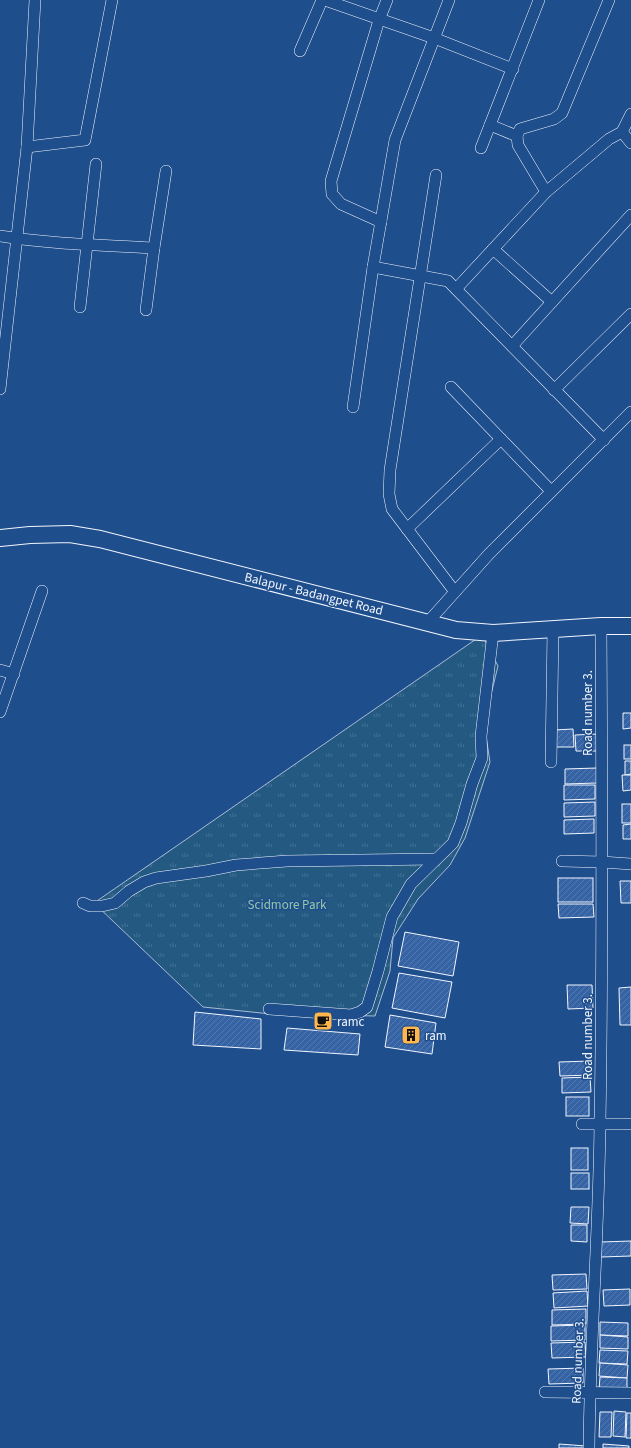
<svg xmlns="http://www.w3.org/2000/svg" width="631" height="1448" viewBox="0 0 631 1448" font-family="'Source Sans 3',sans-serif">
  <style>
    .grass { fill: url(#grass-tufts); stroke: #a8bbd7 }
    .building { fill: url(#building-hatch); stroke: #f2f6ff }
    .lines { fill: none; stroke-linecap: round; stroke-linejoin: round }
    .street-casing { stroke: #f2f6ff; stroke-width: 12 }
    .secondary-casing { stroke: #f2f6ff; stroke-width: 18 }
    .street { stroke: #1f4e8c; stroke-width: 11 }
    .secondary { stroke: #1f4e8c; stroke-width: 16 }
    .labels { text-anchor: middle; stroke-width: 3; stroke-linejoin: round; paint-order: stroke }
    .street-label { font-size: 13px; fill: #f2f6ff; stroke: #1f4e8c }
    .park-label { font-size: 13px; fill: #97c8a6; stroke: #1f4e8c }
    .poi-label { font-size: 13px; fill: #f2f6ff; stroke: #1f4e8c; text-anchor: start }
  </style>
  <defs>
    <pattern id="grass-tufts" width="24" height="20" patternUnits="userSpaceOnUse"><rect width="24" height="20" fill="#245a82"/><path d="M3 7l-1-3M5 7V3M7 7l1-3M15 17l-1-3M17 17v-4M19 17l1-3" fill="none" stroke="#447295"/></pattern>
    <pattern id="building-hatch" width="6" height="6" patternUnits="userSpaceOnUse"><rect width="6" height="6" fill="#3563a3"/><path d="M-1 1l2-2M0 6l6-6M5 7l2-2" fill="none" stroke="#537ab1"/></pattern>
  </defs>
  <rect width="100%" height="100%" fill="#1f4e8c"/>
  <polygon class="grass" points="482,635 498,666 484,723 490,762 465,838 450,865 418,899 393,938 390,971 375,1016 271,1014 203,1007 94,903"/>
  <g class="building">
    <polygon points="623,713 631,713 631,728 623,729"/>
    <polygon points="573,729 574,747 554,747 554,730"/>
    <polygon points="598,734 598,751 576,751 575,735"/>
    <rect x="624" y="745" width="7" height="14"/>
    <polygon points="625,761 631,761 631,774 625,775"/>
    <polygon points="597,768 597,783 565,784 565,769"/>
    <polygon points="622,775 631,775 631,790 623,791"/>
    <polygon points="564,785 595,785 595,799 564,800"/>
    <polygon points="595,802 595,816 564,817 564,803"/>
    <rect x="622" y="804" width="9" height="19"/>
    <polygon points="594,819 594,833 564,834 564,820"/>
    <polygon points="631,824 631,839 623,839 623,825"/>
    <rect x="558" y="878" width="35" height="24"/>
    <polygon points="620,881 631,881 631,903 621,903"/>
    <polygon points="558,904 593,904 594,917 559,918"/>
    <polygon points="405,932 459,942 453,976 398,966"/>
    <polygon points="399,973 452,982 445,1018 392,1008"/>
    <polygon points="567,985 592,985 593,1008 568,1009"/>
    <polygon points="631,987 631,1025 620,1025 619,988"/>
    <polygon points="195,1012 261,1019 261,1049 193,1045"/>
    <polygon points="390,1015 436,1023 432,1054 385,1047"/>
    <polygon points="287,1028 360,1034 358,1055 284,1050"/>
    <polygon points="591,1061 592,1075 560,1076 559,1062"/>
    <polygon points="590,1077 591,1092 562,1093 562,1078"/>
    <rect x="566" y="1097" width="23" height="19"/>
    <rect x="571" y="1148" width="17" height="22"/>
    <rect x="571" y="1173" width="18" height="16"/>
    <polygon points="571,1207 589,1207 588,1224 570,1223"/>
    <polygon points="571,1225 587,1225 587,1242 571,1241"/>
    <polygon points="631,1241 631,1256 601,1257 601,1242"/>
    <polygon points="586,1274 587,1289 553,1290 552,1275"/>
    <polygon points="630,1289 630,1305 604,1306 603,1290"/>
    <polygon points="587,1291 588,1306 554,1308 553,1293"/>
    <polygon points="586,1309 586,1324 552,1325 552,1310"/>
    <polygon points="600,1322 628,1323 628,1336 600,1335"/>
    <polygon points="585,1325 585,1340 551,1341 551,1326"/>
    <polygon points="600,1335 628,1337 628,1349 600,1348"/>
    <polygon points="585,1342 586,1357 552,1358 551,1343"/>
    <polygon points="600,1350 628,1351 627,1364 599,1363"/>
    <polygon points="600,1363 628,1365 627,1378 599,1376"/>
    <polygon points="583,1368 583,1383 549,1384 548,1369"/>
    <polygon points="600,1377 627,1378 627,1391 599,1390"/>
    <polygon points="614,1411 626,1412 625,1437 613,1436"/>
    <polygon points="600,1412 612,1412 611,1437 599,1437"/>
    <polygon points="627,1413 631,1413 631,1438 626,1438"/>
    <polygon points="559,1444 586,1446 586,1448 559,1448"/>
    <polygon points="603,1444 629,1446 629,1448 603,1448"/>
  </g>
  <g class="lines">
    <defs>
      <g id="street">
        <polyline points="325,0 434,38 513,69"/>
        <polyline points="300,51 322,0"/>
        <polyline points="490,125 517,136"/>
        <polyline points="622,132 631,143"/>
        <polyline points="27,147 85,140 112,0"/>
        <polyline points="481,148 539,0"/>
        <polyline points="436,175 390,470 389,494 392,509 455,592"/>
        <polyline points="546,192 518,145 517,136 520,129 554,119 562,113 609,0"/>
        <polyline points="381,222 341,204 332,194 331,181 379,20 387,0"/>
        <path d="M0,236c50,8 102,9 154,12"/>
        <polyline points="493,249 552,302"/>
        <polyline points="373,267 448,281 604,440"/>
        <polyline points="456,289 546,192 609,139 622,132 631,114"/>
        <polyline points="80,307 96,164"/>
        <polyline points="146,310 154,248 166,171"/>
        <polyline points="512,346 631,215"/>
        <polyline points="451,387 551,491"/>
        <polyline points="0,389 27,147 35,0"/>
        <polyline points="554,390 631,314"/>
        <polyline points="353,407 373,267 395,140 449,0"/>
        <polyline points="407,529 501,439"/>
        <polyline points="428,622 489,554 631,412"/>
        <polyline points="0,670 14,674"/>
        <polyline points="0,712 42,591"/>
        <polyline points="551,762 553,629"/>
        <polyline points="562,861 602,862 631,864"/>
        <polyline points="83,903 90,906 102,906 115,903 129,891 144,882 156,878 206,871 236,865 287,861 436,859"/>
        <polyline points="269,1009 351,1015 360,1012 367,1007 378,971 392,917 411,884 453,843 461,823 472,784 482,758 481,736 493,633"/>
        <polyline points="582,1124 631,1124"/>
        <polyline points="545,1392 631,1393"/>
        <path d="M589,1448c1,-109 10,-217 11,-326 3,-165 2,-331 1,-496"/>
      </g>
      <polyline id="secondary" points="0,538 30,535 70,534 100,539 456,630 493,633 601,626 631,626"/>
    </defs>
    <use href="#street" class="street-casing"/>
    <use href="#secondary" class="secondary-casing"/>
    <use href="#street" class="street"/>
    <use href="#secondary" class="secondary"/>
  </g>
  <defs>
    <symbol id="cafe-square" viewBox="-11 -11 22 22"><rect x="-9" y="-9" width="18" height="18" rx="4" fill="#ffb74d" stroke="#1f4e8c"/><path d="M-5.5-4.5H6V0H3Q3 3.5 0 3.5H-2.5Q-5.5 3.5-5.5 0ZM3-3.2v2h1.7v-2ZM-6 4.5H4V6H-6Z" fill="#111"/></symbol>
    <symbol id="building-square" viewBox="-11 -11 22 22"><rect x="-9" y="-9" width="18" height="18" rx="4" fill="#ffb74d" stroke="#1f4e8c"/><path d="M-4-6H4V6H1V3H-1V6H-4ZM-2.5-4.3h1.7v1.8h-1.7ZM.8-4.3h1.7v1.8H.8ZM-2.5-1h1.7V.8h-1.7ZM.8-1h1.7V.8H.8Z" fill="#111"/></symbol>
  </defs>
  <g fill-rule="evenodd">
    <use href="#cafe-square" x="312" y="1010" width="22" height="22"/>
    <use href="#building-square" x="400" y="1024" width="22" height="22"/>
  </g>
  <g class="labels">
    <g class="street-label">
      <text transform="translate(314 593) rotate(14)" y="5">Balapur - Badangpet Road</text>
      <text transform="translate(587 713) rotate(-90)" y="5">Road number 3.</text>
      <text transform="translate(587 1037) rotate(-90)" y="5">Road number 3.</text>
      <text transform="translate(577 1361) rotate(-88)" y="5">Road number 3.</text>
    </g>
    <g class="park-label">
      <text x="287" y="909">Scidmore Park</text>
    </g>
    <g class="poi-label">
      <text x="337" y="1026">ramc</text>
      <text x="425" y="1040">ram</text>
    </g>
  </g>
</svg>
